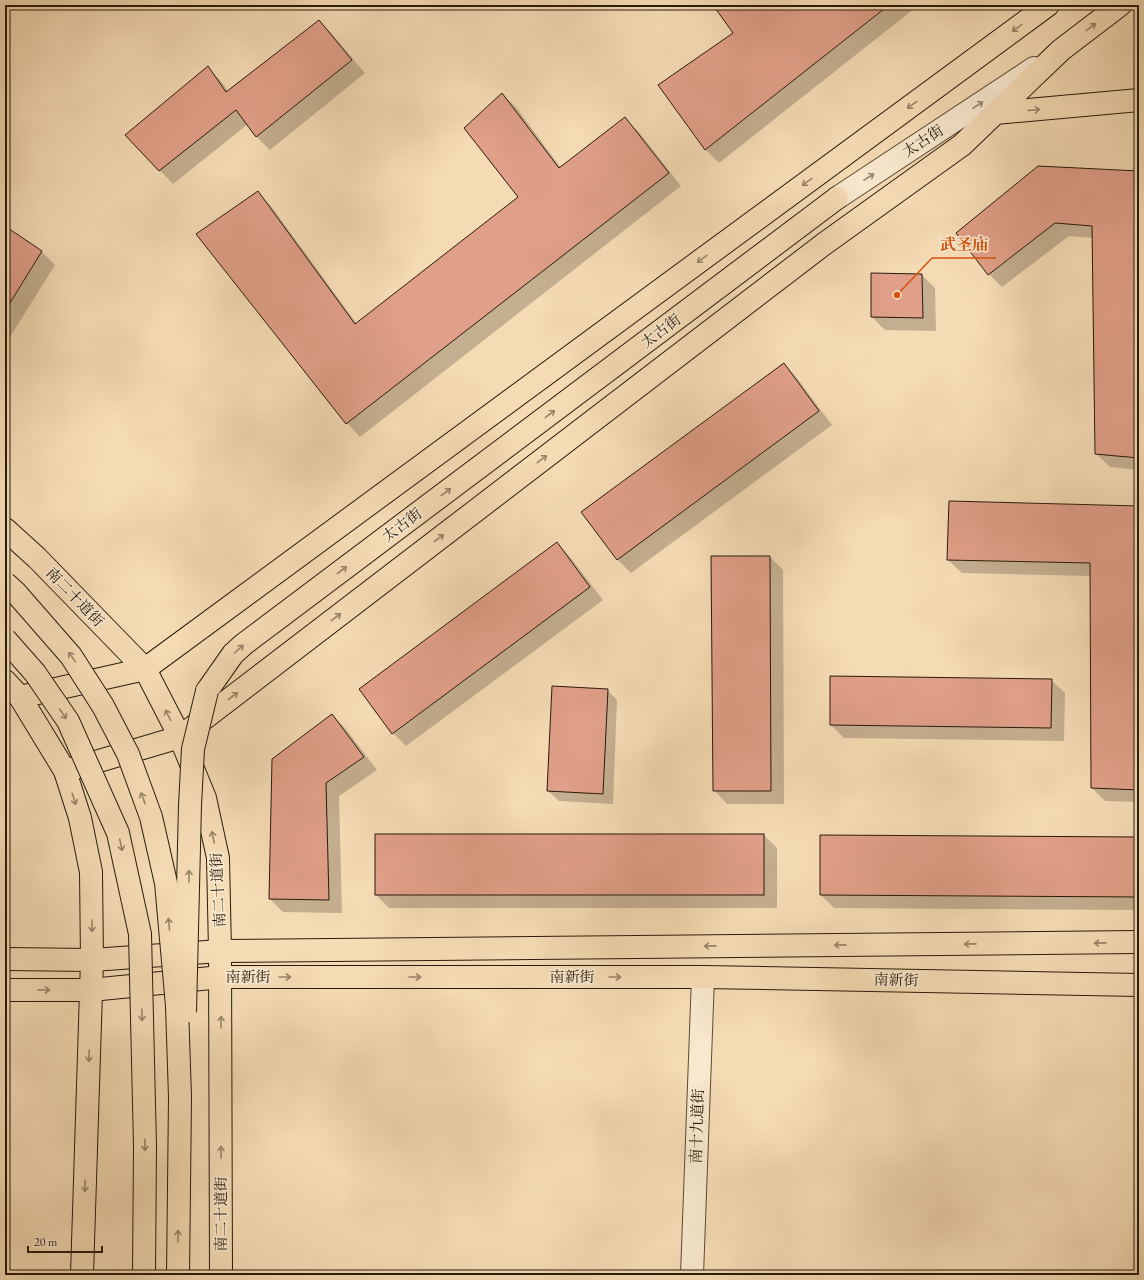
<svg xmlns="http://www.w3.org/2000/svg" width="1144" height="1280" viewBox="0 0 1144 1280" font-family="'EB Garamond','Noto Serif SC',serif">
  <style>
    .shadow { fill: #0003 }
    .building { fill: #e09f88; stroke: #281a0b }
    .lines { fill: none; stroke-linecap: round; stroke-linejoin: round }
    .minor-casing { stroke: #5b4a35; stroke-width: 24 }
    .major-casing { stroke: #281a0b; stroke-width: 24 }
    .minor { stroke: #f8e8ce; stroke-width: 22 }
    .major { stroke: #f5dbb4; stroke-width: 22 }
    .major-bridge-casing { stroke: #281a0b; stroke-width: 24; stroke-linecap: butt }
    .highway-bridge-casing { stroke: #281a0b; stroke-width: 24; stroke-linecap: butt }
    .major-bridge { stroke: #f5dbb4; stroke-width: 22 }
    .highway-bridge { stroke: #f5dbb4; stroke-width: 22 }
    .oneway { stroke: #998468 }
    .oneway2 { stroke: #9a8b76 }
    .labels { text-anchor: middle; stroke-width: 3.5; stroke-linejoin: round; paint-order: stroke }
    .street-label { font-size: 15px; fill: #281a0b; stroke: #f8e8ce }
    .leader { fill: none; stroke: #d5530c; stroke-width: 1.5 }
    .callout-dot { fill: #d5530c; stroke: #f8e8ce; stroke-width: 1.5 }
    .callout-label { font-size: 16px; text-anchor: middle; font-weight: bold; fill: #d5530c; stroke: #f8e8ce; stroke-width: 3.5; stroke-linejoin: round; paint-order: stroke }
  </style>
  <rect width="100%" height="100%" fill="#f5dbb4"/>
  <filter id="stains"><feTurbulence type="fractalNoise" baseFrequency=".005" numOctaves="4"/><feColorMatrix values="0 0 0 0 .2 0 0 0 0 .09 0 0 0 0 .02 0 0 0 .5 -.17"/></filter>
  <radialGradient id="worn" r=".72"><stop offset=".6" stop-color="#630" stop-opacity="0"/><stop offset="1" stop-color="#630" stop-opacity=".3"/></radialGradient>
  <g class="shadow">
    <polygon points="714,5 919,5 719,163 706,150 660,85 734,33"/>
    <polygon points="319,21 332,34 365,73 270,150 257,137 248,124 173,184 126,135 208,68 221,81 228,91"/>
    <polygon points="502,94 516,107 561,168 625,119 639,132 681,186 360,437 347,423 198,234 258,192 271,206 357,324 519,198"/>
    <polygon points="1139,172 1139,470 1110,467 1096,454 1093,238 1069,236 1002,287 989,274 958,233"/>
    <polygon points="5,228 42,252 55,265 5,345"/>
    <polygon points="922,275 935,288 936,331 885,330 872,317"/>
    <polygon points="784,364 797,378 832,425 631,573 618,560"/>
    <polygon points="1139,507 1139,802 1105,801 1092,788 1091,576 962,573 948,560"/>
    <polygon points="557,543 570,557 603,600 406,746 393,733"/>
    <polygon points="770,557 783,570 784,804 727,804 714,790"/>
    <polygon points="1051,680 1065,693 1064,741 844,738 831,725"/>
    <polygon points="607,690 617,700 613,804 559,801 548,791"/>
    <polygon points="332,715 345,728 377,770 339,796 342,913 283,912 270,899"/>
    <polygon points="764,835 777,848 777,908 389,908 376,895"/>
    <polygon points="1139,838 1139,910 834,908 821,895"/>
  </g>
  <g class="building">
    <polygon points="713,5 889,5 705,150 658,85 733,33"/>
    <polygon points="319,20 352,60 256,137 236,110 159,171 125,135 208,66 226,92"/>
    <polygon points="502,93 559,168 625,117 669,173 346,424 196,234 258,191 355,324 518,197 464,128"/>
    <polygon points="1038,166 1139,171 1139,458 1095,454 1092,226 1055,223 988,275 956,233"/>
    <polygon points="5,226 42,251 5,311"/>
    <polygon points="871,273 922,274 923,318 871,317"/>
    <polygon points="784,363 819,411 617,560 581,512"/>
    <polygon points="949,501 1139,506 1139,790 1091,788 1090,563 947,560"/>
    <polygon points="557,542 590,587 392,734 359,689"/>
    <polygon points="711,556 770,556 771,791 713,791"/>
    <polygon points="830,676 1052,679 1051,728 830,725"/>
    <polygon points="552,686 608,689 603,794 547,791"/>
    <polygon points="332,714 364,757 326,783 329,900 269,899 272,759"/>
    <rect x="375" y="834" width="389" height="61"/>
    <polygon points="820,835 1139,837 1139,897 820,895"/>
  </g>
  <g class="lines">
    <defs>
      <g id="minor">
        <polyline points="837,198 1034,68"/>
        <polyline points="692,1275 703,977"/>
      </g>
      <g id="major">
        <polyline points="995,113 1139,100"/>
        <polyline points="5,529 37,558 145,669 180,737 205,798 218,858 220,951 221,1275"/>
        <polyline points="5,681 20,697 65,771 80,818 91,872 92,960 82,1275"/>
        <polyline points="207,691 233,654 244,644 837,198"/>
        <polyline points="20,697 145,669 1048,5"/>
        <polyline points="65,771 180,737 824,244 962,145 1061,50 1120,5"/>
        <polyline points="5,959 92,960 220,951 1139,942"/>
        <polyline points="5,990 91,990 221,977 703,977 1139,985"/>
      </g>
    </defs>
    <use href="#minor" class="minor-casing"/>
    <use href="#major" class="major-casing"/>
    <use href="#minor" class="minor"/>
    <use href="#major" class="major"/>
    <defs>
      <polyline id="major-bridge" points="185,1012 190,805 193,749 207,691"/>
      <g id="highway-bridge">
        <polyline points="5,583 16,593 71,656 103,706 128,754 151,817 166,883 177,1006 180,1097 178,1275"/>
        <polyline points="5,639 35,673 68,721 118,833 140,934 145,1146 144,1275"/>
      </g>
    </defs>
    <use href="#major-bridge" class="major-bridge-casing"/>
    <use href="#highway-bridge" class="highway-bridge-casing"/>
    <use href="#major-bridge" class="major-bridge"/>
    <use href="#highway-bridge" class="highway-bridge"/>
  </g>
  <defs><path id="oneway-shaft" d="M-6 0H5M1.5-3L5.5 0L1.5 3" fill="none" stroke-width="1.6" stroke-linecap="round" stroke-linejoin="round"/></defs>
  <g class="oneway">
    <use href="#oneway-shaft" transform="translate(1091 27) rotate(-37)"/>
    <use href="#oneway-shaft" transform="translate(1017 28) rotate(144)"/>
    <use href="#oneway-shaft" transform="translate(912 105) rotate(144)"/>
    <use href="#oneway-shaft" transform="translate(1034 110) rotate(-5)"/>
    <use href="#oneway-shaft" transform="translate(807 182) rotate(144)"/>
    <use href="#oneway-shaft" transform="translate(702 259) rotate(144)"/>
    <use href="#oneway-shaft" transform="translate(550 414) rotate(-37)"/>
    <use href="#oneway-shaft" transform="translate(542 459) rotate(-37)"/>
    <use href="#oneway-shaft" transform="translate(446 492) rotate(-37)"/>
    <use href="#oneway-shaft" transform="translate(439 538) rotate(-37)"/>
    <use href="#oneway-shaft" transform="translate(342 570) rotate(-37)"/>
    <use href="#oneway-shaft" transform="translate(336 617) rotate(-37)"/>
    <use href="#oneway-shaft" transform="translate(239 649) rotate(-42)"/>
    <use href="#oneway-shaft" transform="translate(72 657) rotate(-125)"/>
    <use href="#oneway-shaft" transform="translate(233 696) rotate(-37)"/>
    <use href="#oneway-shaft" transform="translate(63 714) rotate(56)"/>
    <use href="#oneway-shaft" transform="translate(168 715) rotate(-117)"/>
    <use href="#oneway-shaft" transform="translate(143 798) rotate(-110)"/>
    <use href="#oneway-shaft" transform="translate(74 799) rotate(72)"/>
    <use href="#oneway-shaft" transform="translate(213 837) rotate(-102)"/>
    <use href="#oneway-shaft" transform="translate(121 845) rotate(78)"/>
    <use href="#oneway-shaft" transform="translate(189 876) rotate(-89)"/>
    <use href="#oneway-shaft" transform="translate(169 924) rotate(-95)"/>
    <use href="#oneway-shaft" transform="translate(92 926) rotate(89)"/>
    <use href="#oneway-shaft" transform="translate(1100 943) rotate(179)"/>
    <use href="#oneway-shaft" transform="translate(970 944) rotate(179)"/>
    <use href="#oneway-shaft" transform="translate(840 945) rotate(179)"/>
    <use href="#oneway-shaft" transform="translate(710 946) rotate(179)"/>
    <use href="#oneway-shaft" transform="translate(285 977)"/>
    <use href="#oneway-shaft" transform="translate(415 977)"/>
    <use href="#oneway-shaft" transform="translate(615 977)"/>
    <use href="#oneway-shaft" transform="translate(44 990)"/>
    <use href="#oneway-shaft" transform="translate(142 1015) rotate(89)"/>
    <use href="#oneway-shaft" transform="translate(221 1022) rotate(-90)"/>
    <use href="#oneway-shaft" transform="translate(89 1056) rotate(92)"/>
    <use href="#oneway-shaft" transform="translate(145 1145) rotate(90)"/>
    <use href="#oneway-shaft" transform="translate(221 1152) rotate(-90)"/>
    <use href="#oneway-shaft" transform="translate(85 1186) rotate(92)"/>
    <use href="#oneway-shaft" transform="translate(178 1236) rotate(-89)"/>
  </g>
  <g class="oneway2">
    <use href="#oneway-shaft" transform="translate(978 105) rotate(-33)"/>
    <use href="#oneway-shaft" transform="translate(869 177) rotate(-33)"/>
  </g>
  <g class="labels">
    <g class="street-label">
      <text transform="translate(923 141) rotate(-33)" y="5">太古街</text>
      <text transform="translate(661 331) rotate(-37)" y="5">太古街</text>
      <text transform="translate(402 525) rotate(-37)" y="5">太古街</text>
      <text transform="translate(75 597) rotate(46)" y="5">南二十道街</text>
      <text transform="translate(218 890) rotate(-93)" y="5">南二十道街</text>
      <text x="248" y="982">南新街</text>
      <text x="572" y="982">南新街</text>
      <text transform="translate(896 980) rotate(1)" y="5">南新街</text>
      <text transform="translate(697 1126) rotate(-88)" y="5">南十九道街</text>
      <text transform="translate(221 1214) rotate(-90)" y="5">南二十道街</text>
    </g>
  </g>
  <path class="leader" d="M897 295L932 258H996"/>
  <circle class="callout-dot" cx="897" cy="295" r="4"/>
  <g class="callout-label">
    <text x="964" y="250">武圣庙</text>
  </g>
  <rect width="1144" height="1280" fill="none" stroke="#f5dbb4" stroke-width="20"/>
  <rect x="6" y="6" width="1132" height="1268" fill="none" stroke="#281a0b" stroke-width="2"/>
  <rect x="10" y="10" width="1124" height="1260" fill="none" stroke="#281a0b"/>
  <path d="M28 1246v6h74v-6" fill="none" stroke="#281a0b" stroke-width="2"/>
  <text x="34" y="1246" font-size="12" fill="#281a0b" stroke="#f8e8ce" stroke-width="3" paint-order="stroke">20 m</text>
  <rect width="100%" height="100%" filter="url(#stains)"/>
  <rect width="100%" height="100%" fill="url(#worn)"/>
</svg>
